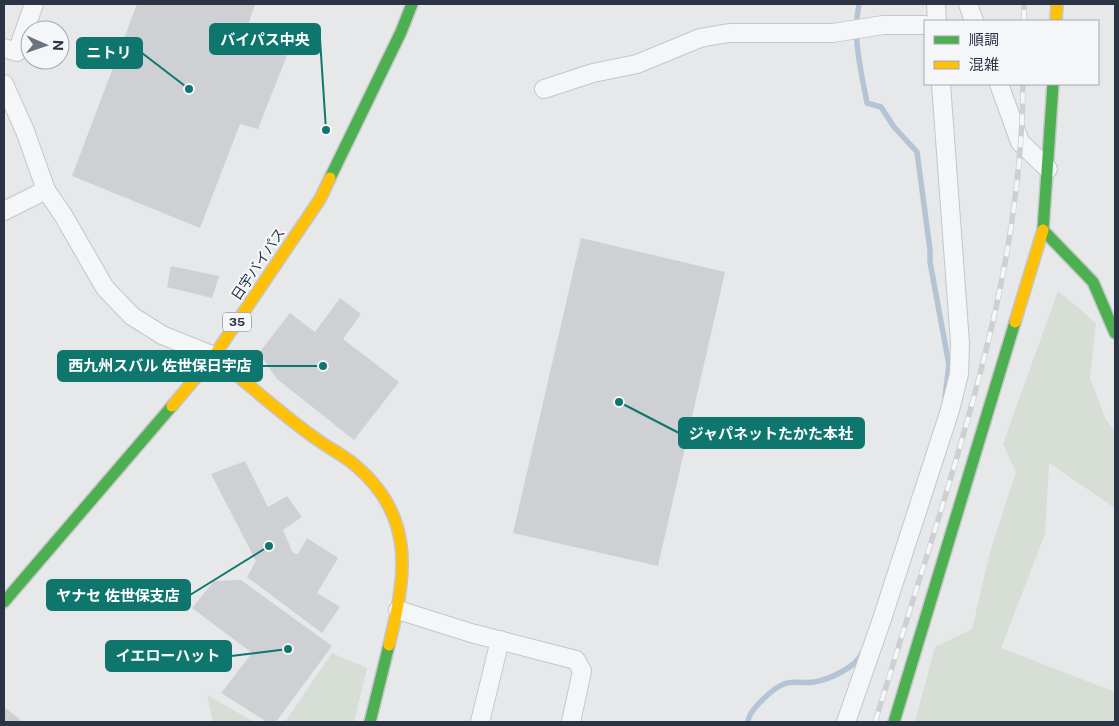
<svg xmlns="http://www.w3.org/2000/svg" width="1119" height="726" viewBox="0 0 1119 726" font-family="'Public Sans','Noto Sans JP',sans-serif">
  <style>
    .green { fill: #d6ded6 }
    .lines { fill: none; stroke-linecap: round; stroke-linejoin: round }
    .stream { stroke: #b4c4d5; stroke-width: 5.5 }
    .building { fill: #ced0d3 }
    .street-casing { stroke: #c4c6c8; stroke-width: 20 }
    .fast-casing { stroke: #c4c6c8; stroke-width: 14 }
    .slow-casing { stroke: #c4c6c8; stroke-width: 14 }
    .street { stroke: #f5f6f7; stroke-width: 18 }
    .fast { stroke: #4caf50; stroke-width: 11 }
    .slow { stroke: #ffc107; stroke-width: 11 }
    .rail-casing { stroke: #cecfd2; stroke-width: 5.5 }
    .rail { stroke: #f4f6f9; stroke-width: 4; stroke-dasharray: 11; stroke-linecap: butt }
    .labels { text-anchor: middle; stroke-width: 4.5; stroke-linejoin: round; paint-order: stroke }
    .shield { fill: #f4f6f9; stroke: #676e7b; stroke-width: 1 }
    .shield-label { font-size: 12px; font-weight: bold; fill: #2b3445 }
    .street-label { font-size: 14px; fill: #2b3445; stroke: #f4f6f9 }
    .leader { fill: none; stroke: #0f766e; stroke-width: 2 }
    .callout-dot { fill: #0f766e; stroke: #f4f6f9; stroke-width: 2 }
    .callout { fill: #0f766e; stroke: #0f766e; stroke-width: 2 }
    .callout-label { font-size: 15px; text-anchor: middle; font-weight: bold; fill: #fff }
  </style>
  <rect width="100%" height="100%" fill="#e6e8ea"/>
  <g class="green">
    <polygon points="1058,291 1096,323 1090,378 1106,420 1115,431 1115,508 1049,463 1045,534 1001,648 1115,692 1115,722 915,722 935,647 972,629 990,552 1016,472 1003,444"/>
    <polygon points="332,653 367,668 354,722 285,722"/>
    <polygon points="207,695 254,722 213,722"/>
  </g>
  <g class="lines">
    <g class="stream">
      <path d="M859,4c-7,33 2,66 8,99l14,4 13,20 23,25 13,98v12l19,103 -4,32"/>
      <path d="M748,722c0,-11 25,-34 36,-38 8,-4 21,0 30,-2 14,-2 43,-15 48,-29"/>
    </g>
  </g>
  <g class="building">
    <polygon points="137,4 255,4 245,35 287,55 258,129 240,124 200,228 72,176"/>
    <polygon points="581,238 725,272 658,566 513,533"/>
    <polygon points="171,266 219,276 212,298 167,287"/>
    <polygon points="340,298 361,314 343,339 399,382 354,440 277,379 259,353 290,313 315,332"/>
    <polygon points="245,461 268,507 287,496 302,517 283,530 293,553 298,554 307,538 338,558 317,593 340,607 322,633 247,577 256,561 211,474"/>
    <polygon points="241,580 332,646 276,722 267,722 221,693 252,653 192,608 214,581"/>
    <polygon points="4,707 23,722 4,722"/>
  </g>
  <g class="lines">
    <defs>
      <g id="street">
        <polyline points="936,4 937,21"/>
        <polyline points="968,4 974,21"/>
        <polyline points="4,48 17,52 34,4"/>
        <polyline points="4,84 25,131 46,190 63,215 105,288 132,316 162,335 214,356"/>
        <polyline points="999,84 1020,142 1048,169"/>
        <polyline points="544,89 593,73 637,64 700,38 729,33 833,33 883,25 925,25"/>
        <polyline points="4,211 46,190"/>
        <polyline points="398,610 471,633 576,660 582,671 571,722"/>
        <polyline points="480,722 500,640"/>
        <polyline points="846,722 882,619 950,410 959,374 960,343 941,84"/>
      </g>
      <g id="fast">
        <polyline points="1053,84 1043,230 1093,282 1115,333"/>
        <polyline points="330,178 401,32 412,4"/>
        <polyline points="4,602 172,406"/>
        <polyline points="370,722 389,645"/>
        <polyline points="894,722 1015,322"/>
      </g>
      <g id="slow">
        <polyline points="1056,21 1057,4"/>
        <polyline points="1015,322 1043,230"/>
        <path d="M214,356c33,27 66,57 101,82 13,10 29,17 41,28 60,51 50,110 33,179"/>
        <polyline points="172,406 214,356 320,199 330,178"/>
      </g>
    </defs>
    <use href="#street" class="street-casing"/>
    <use href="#fast" class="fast-casing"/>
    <use href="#slow" class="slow-casing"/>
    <use href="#street" class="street"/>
    <use href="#fast" class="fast"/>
    <use href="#slow" class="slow"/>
    <defs>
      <g id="rail">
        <polyline points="1024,21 1024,4"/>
        <path d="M875,722c21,-67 42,-135 63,-202 44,-143 84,-286 85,-436"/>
      </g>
    </defs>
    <use href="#rail" class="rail-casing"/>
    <use href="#rail" class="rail"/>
  </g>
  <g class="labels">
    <rect class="shield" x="223" y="312.5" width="28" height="19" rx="4"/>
    <g class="shield-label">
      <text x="237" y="326">35</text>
    </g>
    <g class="street-label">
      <text transform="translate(258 264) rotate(-56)" y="5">日宇バイパス</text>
    </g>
  </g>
  <path class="leader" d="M326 130L320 39M189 89L142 53M323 366L262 366M619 402L679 433M269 546L190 595M288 649L231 656"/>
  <g class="callout-dot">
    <circle cx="326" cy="130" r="5"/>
    <circle cx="189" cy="89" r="5"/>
    <circle cx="323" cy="366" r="5"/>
    <circle cx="619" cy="402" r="5"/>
    <circle cx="269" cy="546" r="5"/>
    <circle cx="288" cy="649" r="5"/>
  </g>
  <g class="callout">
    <rect x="210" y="24" width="110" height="30" rx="5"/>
    <rect x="77" y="38" width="65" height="30" rx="5"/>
    <rect x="58" y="351" width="204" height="30" rx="5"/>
    <rect x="679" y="418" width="185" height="30" rx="5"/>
    <rect x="47" y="580" width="143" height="30" rx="5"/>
    <rect x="106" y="641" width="125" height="30" rx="5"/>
  </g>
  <g class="callout-label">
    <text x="265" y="45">バイパス中央</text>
    <text x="109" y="58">ニトリ</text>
    <text x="160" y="371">西九州スバル 佐世保日宇店</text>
    <text x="771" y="439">ジャパネットたかた本社</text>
    <text x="118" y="601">ヤナセ 佐世保支店</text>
    <text x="168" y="661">イエローハット</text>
  </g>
  <rect width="1119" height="726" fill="none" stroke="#2b3445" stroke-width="10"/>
  <rect x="924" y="20" width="175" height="65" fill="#f4f6f9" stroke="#a4a8b1"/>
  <rect x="934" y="36" width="25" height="8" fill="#4caf50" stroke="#a4a8b1"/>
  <text x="969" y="45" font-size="15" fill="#2b3445">順調</text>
  <rect x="934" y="61" width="25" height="8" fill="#ffc107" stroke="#a4a8b1"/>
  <text x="969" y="70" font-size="15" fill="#2b3445">混雑</text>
  <g transform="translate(45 45) rotate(92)"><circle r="24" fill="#f4f6f9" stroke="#a4a8b1"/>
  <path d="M0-4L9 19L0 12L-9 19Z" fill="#6c737f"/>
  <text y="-8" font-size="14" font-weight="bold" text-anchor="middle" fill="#2b3445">N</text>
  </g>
</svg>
